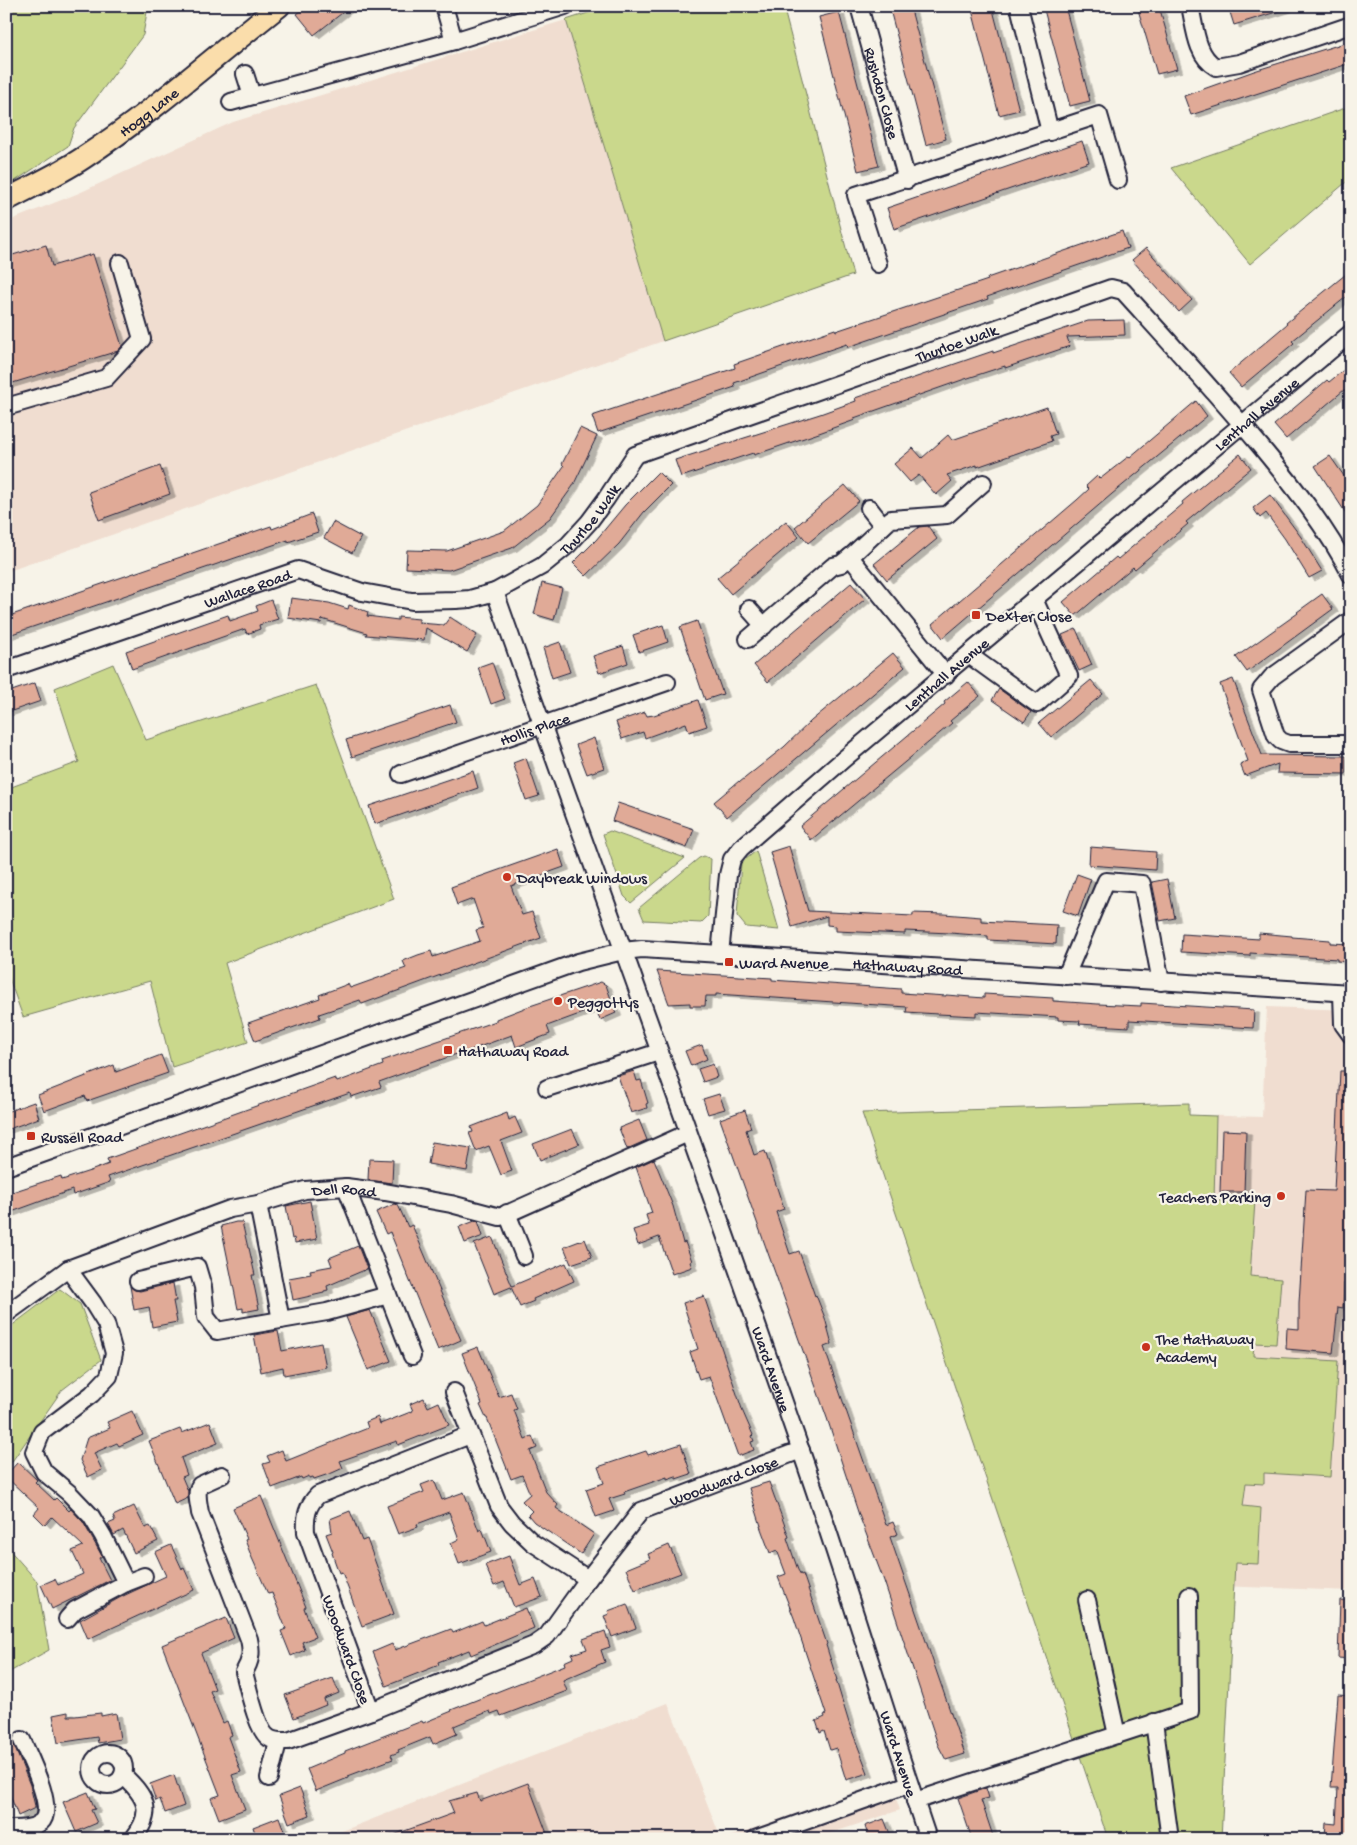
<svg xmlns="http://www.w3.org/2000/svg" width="1357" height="1845" viewBox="0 0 1357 1845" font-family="'Gochi Hand',sans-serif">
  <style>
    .built { fill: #f0ddd0 }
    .green { fill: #cad88c; stroke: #767d64 }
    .building { fill: #e0aa97; stroke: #22223b; filter: url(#shadow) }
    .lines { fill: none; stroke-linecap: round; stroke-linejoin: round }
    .minor-casing { stroke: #22223b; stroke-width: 20 }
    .major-casing { stroke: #22223b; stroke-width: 25 }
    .minor { stroke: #f7f3e8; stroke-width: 16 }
    .major { stroke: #faddab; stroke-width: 21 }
    .poi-dot { fill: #c8321e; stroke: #f7f3e8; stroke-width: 2 }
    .labels { text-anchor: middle; stroke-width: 4.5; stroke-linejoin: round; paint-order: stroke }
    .street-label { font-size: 16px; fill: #22223b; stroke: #f7f3e8 }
    .poi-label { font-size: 16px; fill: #22223b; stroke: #f7f3e8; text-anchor: start }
  </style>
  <defs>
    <filter id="shadow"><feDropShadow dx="5.5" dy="3" stdDeviation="0" flood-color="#0004"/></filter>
  </defs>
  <rect width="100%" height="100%" fill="#f7f3e8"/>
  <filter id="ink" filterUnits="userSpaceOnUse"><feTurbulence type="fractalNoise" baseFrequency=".02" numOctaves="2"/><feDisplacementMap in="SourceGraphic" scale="10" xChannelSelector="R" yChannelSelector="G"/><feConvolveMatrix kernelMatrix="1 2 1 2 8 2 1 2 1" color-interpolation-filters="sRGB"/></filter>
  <g filter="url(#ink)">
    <g class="built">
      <polygon points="566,20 663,341 6,572 6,222 79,193 233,122"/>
      <polygon points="1267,1007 1351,1010 1351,1591 1019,1578 862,1113 1189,1103 1189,1115 1262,1117"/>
      <polygon points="668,1703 721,1839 322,1839"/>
      <polygon points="890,1781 900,1810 814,1839 723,1839"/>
    </g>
    <g class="green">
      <polygon points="6,6 148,6 143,35 74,128 68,146 6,187"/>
      <polygon points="610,6 783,6 853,275 663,341 566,20"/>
      <polygon points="1351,106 1351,178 1250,264 1171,168"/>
      <polygon points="113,664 146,740 316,685 394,899 225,963 248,1042 172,1067 150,981 23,1017 6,970 6,789 79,762 55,688"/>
      <polygon points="610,831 685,858 631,903 624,896 603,834"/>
      <polygon points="756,851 779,930 746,927 737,916 741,863"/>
      <polygon points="704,856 711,859 708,916 701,923 644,920 639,908 699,858"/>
      <polygon points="1189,1103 1189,1115 1216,1116 1214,1201 1255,1201 1250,1276 1281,1279 1276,1344 1254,1343 1253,1356 1338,1361 1330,1477 1264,1473 1264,1484 1246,1483 1243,1506 1261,1508 1258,1564 1235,1563 1221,1839 1108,1839 862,1113"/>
      <polygon points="60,1289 80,1304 101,1360 62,1390 6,1470 6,1330"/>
      <polygon points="6,1546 37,1581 49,1650 6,1674"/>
    </g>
    <g class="building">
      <polygon points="307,6 351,6 314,35 297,14"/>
      <polygon points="889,6 910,6 946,139 926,145"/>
      <polygon points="971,6 992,6 1019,110 999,115"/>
      <polygon points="1043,6 1065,6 1090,101 1070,106"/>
      <polygon points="1137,6 1159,6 1177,69 1157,74"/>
      <polygon points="1228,6 1285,6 1286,9 1234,25"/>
      <polygon points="839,12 879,166 858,171 819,17"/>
      <polygon points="1351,41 1351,63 1191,115 1184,96 1254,71"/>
      <polygon points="1082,141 1089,162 894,229 887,208"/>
      <polygon points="1122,231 1128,248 987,297 988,299 848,347 847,344 805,358 734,383 735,387 598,433 592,416 735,368 734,364 835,329 836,331 988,280 987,278"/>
      <polygon points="46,245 52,266 93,254 122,346 118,351 6,385 6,257"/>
      <polygon points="1146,248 1192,300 1179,312 1132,260"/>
      <polygon points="1351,270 1351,293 1292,341 1294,343 1241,387 1229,373 1287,324 1286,323"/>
      <polygon points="1124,320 1125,335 1067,337 1070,346 1005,368 1005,366 962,380 854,418 855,420 819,433 754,455 753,453 681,477 675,460 820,414 856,401 855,398 993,351 993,353 1088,321"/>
      <polygon points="1351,364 1351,398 1344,390 1286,439 1274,425 1327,380 1329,382"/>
      <polygon points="1196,401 1207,416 1112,494 943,638 932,624 1077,500 1089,489 1086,486 1097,476 1100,479 1129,456 1130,457"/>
      <polygon points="1047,407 1056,434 1050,436 1052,441 977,467 977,465 947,475 952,481 936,495 919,475 910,482 894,464 913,448 922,458 948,435 952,440"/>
      <polygon points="580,428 597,436 573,486 550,518 512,548 449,570 406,568 407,550 447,551 504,531 537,505 564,466 562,464"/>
      <polygon points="1240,454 1251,468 1186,522 1188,524 1135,569 1133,567 1075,616 1063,602 1116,557 1118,559 1152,530 1183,504 1182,502"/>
      <polygon points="1330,456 1351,486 1351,521 1315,466"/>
      <polygon points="160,466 170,494 99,520 89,492"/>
      <polygon points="658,472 671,485 644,512 619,544 586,576 573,563 596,540 625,505"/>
      <polygon points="845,485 859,501 808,543 795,527"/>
      <polygon points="1270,495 1301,537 1322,571 1309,578 1285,539 1266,513 1260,518 1253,508"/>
      <polygon points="312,514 318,532 288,542 288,540 6,636 6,617 271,526 272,529"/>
      <polygon points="786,521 799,537 731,594 717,578"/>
      <polygon points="333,522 361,537 352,553 324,538"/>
      <polygon points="928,526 937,539 887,580 874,564 919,527"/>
      <polygon points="542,583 562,588 554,620 534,614"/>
      <polygon points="851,583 865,599 768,682 754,665"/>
      <polygon points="1322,594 1333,609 1247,672 1236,657 1298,613 1297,612"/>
      <polygon points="291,598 329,603 348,609 349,605 368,612 367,616 398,620 398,617 419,619 419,623 444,625 450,617 477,635 467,652 426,628 424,640 366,635 367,633 322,619 321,623 288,618"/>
      <polygon points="271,600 278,619 259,625 260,629 247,634 245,629 132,669 126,651 228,615 230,621 258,611 256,606"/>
      <polygon points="697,621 723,694 705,700 680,627"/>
      <polygon points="663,625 668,642 639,652 633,635"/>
      <polygon points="1076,629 1092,665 1079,671 1062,635"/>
      <polygon points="560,642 570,672 552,678 543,648"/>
      <polygon points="623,646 628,663 599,673 593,656"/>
      <polygon points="893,653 905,667 727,817 714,802 739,781 740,782 784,747 811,721"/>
      <polygon points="492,662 505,699 491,704 478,667"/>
      <polygon points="1233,679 1262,755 1346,756 1346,774 1277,773 1278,764 1245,776 1240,764 1248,761 1220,684"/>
      <polygon points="1091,680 1103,694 1051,737 1039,723"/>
      <polygon points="968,682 980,696 950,721 952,723 811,840 800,826 945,704 944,702"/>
      <polygon points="35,683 41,701 6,713 6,693"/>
      <polygon points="999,689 1031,712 1024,722 992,700"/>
      <polygon points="698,700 707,726 689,732 686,723 645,738 643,732 622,739 616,722 645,712 647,716 654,715"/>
      <polygon points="450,705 456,722 352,757 346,740"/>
      <polygon points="594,738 604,768 587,774 576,745"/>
      <polygon points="526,758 539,796 526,800 513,763"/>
      <polygon points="473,771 478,788 375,824 369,806"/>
      <polygon points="618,803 694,829 687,848 612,821"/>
      <polygon points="789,846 808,911 913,916 913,913 944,914 981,917 981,921 1057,925 1056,944 988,940 988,936 950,933 905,931 905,934 836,931 836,926 827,925 827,916 792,927 770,852"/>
      <polygon points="1090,847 1156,852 1155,870 1089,865"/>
      <polygon points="558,849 564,867 511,886 522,915 532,912 541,938 362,1004 360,1000 340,1007 319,1014 320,1018 255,1041 248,1023 320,998 319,995 348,984 350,988 406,968 403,961 418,955 431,951 433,957 480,941 476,930 483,928 473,899 457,905 451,887"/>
      <polygon points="1077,874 1091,879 1078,916 1063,911"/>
      <polygon points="1167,879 1175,918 1160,921 1152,882"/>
      <polygon points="1259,933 1292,936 1292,937 1330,940 1330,943 1351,944 1351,962 1337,961 1337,959 1250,953 1250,956 1181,952 1182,934 1259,939"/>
      <polygon points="657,971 772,978 772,980 901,989 901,993 946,996 946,995 984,998 984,994 1053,998 1053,1001 1098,1004 1141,1006 1141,1003 1254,1010 1253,1028 1129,1020 1129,1027 1079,1024 1080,1021 1058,1020 1058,1017 976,1012 976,1016 938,1014 906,1012 907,1007 716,994 716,996 706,996 705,1006 690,1006 690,1003 669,1004"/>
      <polygon points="601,982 606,985 616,1013 600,1020 596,1008 547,1026 550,1034 516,1047 512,1035 465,1052 465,1051 379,1082 381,1087 351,1097 350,1093 108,1177 110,1182 73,1195 72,1190 6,1214 6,1194 61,1176 62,1180 90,1171 109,1164 107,1159 335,1078 337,1082 383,1065 382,1061 420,1047 496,1021 496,1019 527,1007"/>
      <polygon points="702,1045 707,1059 691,1066 685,1051"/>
      <polygon points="161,1055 168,1073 87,1101 85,1096 44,1111 38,1095 114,1065 116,1072"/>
      <polygon points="713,1064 717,1077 703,1082 698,1069"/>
      <polygon points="634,1071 637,1081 641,1080 648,1103 646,1104 647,1108 631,1113 618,1076"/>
      <polygon points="1340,1071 1351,1071 1351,1283 1344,1283 1343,1308 1338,1307 1333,1353 1286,1349 1287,1328 1299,1329 1299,1303 1306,1190 1334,1191"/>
      <polygon points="719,1094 725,1109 708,1114 703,1099"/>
      <polygon points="34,1102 39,1118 6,1130 6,1112"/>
      <polygon points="745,1110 751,1128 746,1130 754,1155 765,1151 781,1200 784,1209 776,1212 790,1254 799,1251 815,1296 816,1295 825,1318 832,1344 824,1347 886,1525 893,1522 898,1534 890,1537 965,1754 946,1760 938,1745 884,1581 859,1515 827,1418 720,1119"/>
      <polygon points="507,1113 509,1120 515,1117 522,1133 501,1141 512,1171 501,1175 489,1146 476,1151 469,1133 473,1132 471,1127"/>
      <polygon points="639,1120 647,1140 627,1149 619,1128"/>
      <polygon points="572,1129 579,1144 540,1160 533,1144"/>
      <polygon points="1222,1130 1246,1131 1244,1192 1220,1192"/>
      <polygon points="432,1142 471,1148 467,1171 428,1164"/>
      <polygon points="369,1159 393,1160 392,1183 368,1180"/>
      <polygon points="654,1159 673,1206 683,1243 685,1242 692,1261 690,1262 692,1267 672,1274 659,1237 638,1245 633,1230 649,1225 646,1215 652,1213 636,1167"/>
      <polygon points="310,1201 317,1239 295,1243 294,1238 292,1239 286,1206"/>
      <polygon points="395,1204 398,1205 408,1227 412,1225 461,1340 438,1350 390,1232 386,1234 376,1212"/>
      <polygon points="475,1221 478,1221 483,1236 465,1243 459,1227"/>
      <polygon points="236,1222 242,1222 248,1248 249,1248 255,1275 252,1275 259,1309 243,1312 243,1308 238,1309 221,1226"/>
      <polygon points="492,1237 512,1286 566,1263 574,1281 533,1299 534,1301 520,1307 511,1287 494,1294 474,1244"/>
      <polygon points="585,1239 592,1257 571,1264 564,1247"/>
      <polygon points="358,1246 367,1269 327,1286 328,1290 324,1291 324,1293 293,1300 289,1278 311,1274 310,1270 332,1266 329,1258"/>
      <polygon points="173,1283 176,1301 173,1301 177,1322 152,1327 149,1307 134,1310 130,1286 135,1290 140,1291"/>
      <polygon points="704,1296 743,1412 753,1435 752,1436 754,1441 751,1442 754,1450 738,1456 709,1376 699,1379 690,1352 698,1349 683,1303"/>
      <polygon points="370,1310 391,1361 368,1370 346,1317"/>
      <polygon points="278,1331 282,1351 321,1343 326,1367 284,1375 283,1367 261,1372 254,1335"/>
      <polygon points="478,1347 499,1397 511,1393 517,1409 514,1410 525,1439 532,1436 537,1448 530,1451 546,1492 558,1505 556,1508 594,1534 581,1554 534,1522 528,1515 532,1511 522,1501 530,1494 522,1475 511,1479 487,1418 486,1418 480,1405 482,1404 462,1353"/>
      <polygon points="424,1398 428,1407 439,1402 449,1425 398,1445 397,1441 340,1461 343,1468 332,1473 314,1479 313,1477 309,1478 309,1476 302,1479 301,1477 272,1488 263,1464 270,1462 267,1456 282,1450 286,1461 368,1428 366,1422 378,1417 380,1424 413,1411 410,1404"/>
      <polygon points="132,1411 143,1435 119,1446 117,1443 94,1453 102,1470 88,1477 80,1460 87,1438 110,1428 107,1422"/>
      <polygon points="210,1422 218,1443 181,1458 187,1475 182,1477 188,1491 188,1498 175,1504 149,1441 180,1429 182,1433"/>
      <polygon points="681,1444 691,1474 676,1479 676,1476 667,1479 667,1477 624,1492 625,1494 609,1499 614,1511 596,1517 586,1489 604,1483 598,1467 646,1451 648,1455"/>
      <polygon points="18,1462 37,1480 35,1482 54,1500 56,1498 69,1511 71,1509 83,1522 102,1556 99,1558 110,1580 52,1609 41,1585 55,1579 58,1585 83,1574 72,1551 83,1546 52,1517 45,1525 34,1514 39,1508 6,1477 6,1475"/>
      <polygon points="434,1480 442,1500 464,1492 479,1531 482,1529 491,1552 459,1564 451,1543 459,1539 449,1512 417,1524 418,1527 398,1534 387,1506 424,1492 421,1485"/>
      <polygon points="769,1482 789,1537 787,1538 798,1570 801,1575 803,1574 827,1644 826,1645 837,1680 836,1680 849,1723 868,1773 846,1780 836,1748 830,1750 824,1731 820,1733 816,1721 825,1717 824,1715 826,1714 794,1618 778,1577 786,1574 777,1550 770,1553 760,1526 761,1526 749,1488"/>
      <polygon points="261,1496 306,1607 304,1608 315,1637 302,1642 305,1650 291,1656 281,1631 286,1629 272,1593 268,1594 252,1558 245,1540 247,1539 233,1508"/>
      <polygon points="134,1506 145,1528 150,1526 158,1541 134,1553 123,1530 114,1535 108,1524 115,1521 113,1516"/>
      <polygon points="350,1511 362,1541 367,1539 394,1614 362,1626 342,1572 339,1573 335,1562 332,1553 333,1552 326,1534 332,1532 330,1519"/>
      <polygon points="171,1545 182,1569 184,1568 194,1590 88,1639 80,1620 121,1597 166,1576 155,1552"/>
      <polygon points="669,1545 681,1573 635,1590 626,1569 650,1559 648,1554"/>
      <polygon points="509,1556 520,1585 535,1579 542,1597 514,1607 504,1582 494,1586 485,1565"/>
      <polygon points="1340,1600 1351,1601 1351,1659 1338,1658"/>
      <polygon points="627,1604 636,1628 612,1637 604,1616 609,1614 608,1611"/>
      <polygon points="526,1608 534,1628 471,1655 469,1650 438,1662 439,1665 386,1686 373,1652 392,1644 395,1650 451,1629 453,1633 482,1621 484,1625"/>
      <polygon points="226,1618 234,1638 201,1653 215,1689 210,1691 223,1723 227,1721 232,1735 228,1737 241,1772 232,1775 245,1809 219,1819 211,1798 220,1795 162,1645"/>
      <polygon points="605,1631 610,1647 601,1650 605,1662 563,1680 567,1691 501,1716 499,1711 491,1714 490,1711 454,1726 457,1734 433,1744 430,1737 398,1750 399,1752 391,1755 393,1759 348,1776 348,1778 316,1791 307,1769 345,1753 345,1751 422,1721 423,1723 452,1711 451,1710 565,1665 564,1662 573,1658 572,1654 587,1649 583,1639"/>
      <polygon points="333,1678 339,1693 324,1699 326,1705 294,1718 285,1695"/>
      <polygon points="1338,1695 1351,1696 1351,1839 1330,1839 1330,1837 1325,1836 1326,1823 1336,1824 1338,1788 1331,1788"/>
      <polygon points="68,1712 68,1716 75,1716 101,1713 101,1716 116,1713 120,1739 98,1743 97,1737 58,1743 53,1715"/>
      <polygon points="6,1726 30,1785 35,1806 35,1808 18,1816 10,1795 6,1796"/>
      <polygon points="174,1775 184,1806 165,1813 160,1799 156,1801 150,1784"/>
      <polygon points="528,1783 549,1839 388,1839 388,1837 454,1813 449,1801 477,1793 480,1801"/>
      <polygon points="300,1788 310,1815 289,1823 279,1796"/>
      <polygon points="986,1788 989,1798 981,1800 994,1839 972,1839 958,1798"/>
      <polygon points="88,1792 95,1809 91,1810 97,1823 76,1832 63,1802"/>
      <polygon points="279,1817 287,1839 257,1839 253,1827"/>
      <polygon points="884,1819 892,1839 869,1839 865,1826"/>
    </g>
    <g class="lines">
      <defs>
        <g id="minor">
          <polyline points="444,6 454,41"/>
          <path id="s1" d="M859,6l48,174"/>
          <polyline points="1019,6 1050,132"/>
          <path d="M1190,6c5,21 6,50 26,61l23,-4 112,-38"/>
          <polyline points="245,74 252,96"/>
          <polyline points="231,102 454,41 565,6"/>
          <polyline points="878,264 856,195 1099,115 1118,180"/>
          <polyline points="6,407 106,378 142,339 120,263"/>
          <polyline points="869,508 883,526"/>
          <path id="s2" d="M495,592c101,285 206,570 305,856 45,129 84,261 128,391"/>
          <polyline points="749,609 764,626"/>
          <polyline points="1351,620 1272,677 1261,690 1276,736 1281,741 1289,744 1351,744"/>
          <polyline points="748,639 833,566 841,564 850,557"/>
          <polyline points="969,655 1037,704 1069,676 1034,599"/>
          <path id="s3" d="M6,670l292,-100 64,22 50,9 44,-1 14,-1 25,-7 47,-26 26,-21 21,-23 17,-23 29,-44 476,-167 12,3c47,52 94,103 139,157 33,40 65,80 89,127"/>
          <polyline points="946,675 850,557 891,519 947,515 983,483"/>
          <path id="s4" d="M401,774l266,-92"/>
          <path id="s5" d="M720,954l8,-79 4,-16 9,-11 104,-90 506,-425"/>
          <polyline points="1066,976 1106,881 1142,884 1161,982"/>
          <polyline points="1342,993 1343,1024 1351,1035"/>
          <polyline points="547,1088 659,1052"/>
          <path id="s6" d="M6,1167l572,-205 45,-11 19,-2 78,5 631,39"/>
          <polyline points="346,1187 412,1356"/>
          <polyline points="258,1204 281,1320"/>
          <polyline points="507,1213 524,1256"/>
          <polyline points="138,1281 197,1267 203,1287 206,1317 217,1331 327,1312 388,1295"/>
          <path id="s7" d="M6,1314l62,-45 162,-60 28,-5 47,-14 41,-3 39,5 66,12 49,13 188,-84"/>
          <path d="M454,1392l45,114 13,17 21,20 55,36 -41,57 -13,9 -163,66 -65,-179c-1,-16 1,-26 12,-37l152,-60"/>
          <path d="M222,1475l-22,10c-5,8 -1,19 0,28l49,126c3,13 2,22 -5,33 4,15 13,59 25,66 6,4 13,3 19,3l83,-30"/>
          <path id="s8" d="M588,1579l53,-68 160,-61"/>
          <polyline points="126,1583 144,1576"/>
          <polyline points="1087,1600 1117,1735"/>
          <polyline points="67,1619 75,1610 126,1583 103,1536 91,1516 69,1493 44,1472 34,1452 42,1432 92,1394 109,1376 114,1353 106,1324 93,1303 68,1269"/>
          <polyline points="1154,1722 1170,1839"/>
          <circle cx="108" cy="1769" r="16"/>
          <path d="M123,1775c23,22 32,36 10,64"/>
          <polyline points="269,1778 278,1742"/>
          <polyline points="915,1801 1190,1711 1189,1596"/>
          <path d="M6,1829c12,0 25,1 35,-7 15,-13 -12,-66 -19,-82"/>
          <polyline points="755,1839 909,1784"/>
        </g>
        <g id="major">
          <path id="s9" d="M6,200c26,-14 53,-26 77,-42 69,-45 131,-101 196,-152"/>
        </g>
      </defs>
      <use href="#minor" class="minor-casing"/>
      <use href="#major" class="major-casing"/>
      <use href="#minor" class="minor"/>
      <use href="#major" class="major"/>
    </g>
  </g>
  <g class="poi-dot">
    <rect x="971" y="610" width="10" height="10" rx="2.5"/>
    <circle cx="507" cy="877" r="5"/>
    <rect x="724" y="957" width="10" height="10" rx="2.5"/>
    <circle cx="558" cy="1001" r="5"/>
    <rect x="443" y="1045" width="10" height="10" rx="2.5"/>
    <rect x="26" y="1131" width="10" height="10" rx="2.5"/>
    <circle cx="1281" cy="1196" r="5"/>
    <circle cx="1146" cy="1347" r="5"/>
  </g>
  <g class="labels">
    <g class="street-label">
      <text dy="6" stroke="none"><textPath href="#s1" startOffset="90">Rushdon Close</textPath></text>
      <text dy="6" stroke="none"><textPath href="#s9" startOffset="168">Hogg Lane</textPath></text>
      <text dy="6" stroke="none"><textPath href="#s3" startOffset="1051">Thurloe Walk</textPath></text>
      <text dy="6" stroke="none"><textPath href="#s5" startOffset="784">Lenthall Avenue</textPath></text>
      <text dy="6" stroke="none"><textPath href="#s3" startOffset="632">Thurloe Walk</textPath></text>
      <text dy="6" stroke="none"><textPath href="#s3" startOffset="255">Wallace Road</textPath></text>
      <text dy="6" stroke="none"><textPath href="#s5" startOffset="379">Lenthall Avenue</textPath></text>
      <text dy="6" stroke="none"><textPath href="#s4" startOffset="141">Hollis Place</textPath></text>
      <text dy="6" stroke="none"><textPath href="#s6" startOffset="939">Hathaway Road</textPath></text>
      <text dy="6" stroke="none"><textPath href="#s7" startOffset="366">Dell Road</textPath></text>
      <text dy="6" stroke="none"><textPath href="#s2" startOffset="825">Ward Avenue</textPath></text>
      <text dy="6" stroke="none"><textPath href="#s8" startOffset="174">Woodward Close</textPath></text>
      <text transform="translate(348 1649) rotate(70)" y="6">Woodward Close</text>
      <text dy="6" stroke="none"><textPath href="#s2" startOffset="1230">Ward Avenue</textPath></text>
    </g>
    <g class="poi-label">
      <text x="986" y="621">Dexter Close</text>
      <text x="517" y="883">Daybreak Windows</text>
      <text x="739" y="968">Ward Avenue</text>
      <text x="568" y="1007">Peggottys</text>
      <text x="458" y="1056">Hathaway Road</text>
      <text x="41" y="1142">Russell Road</text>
      <text x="1271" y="1202" text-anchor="end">Teachers Parking</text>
      <text x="1156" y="1344">The Hathaway<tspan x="1156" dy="18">Academy</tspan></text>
    </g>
  </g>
  <rect width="1357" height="1845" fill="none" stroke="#f7f3e8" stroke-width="25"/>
  <rect x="12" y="12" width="1332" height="1820" fill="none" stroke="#22223b" stroke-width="2" filter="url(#ink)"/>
</svg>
